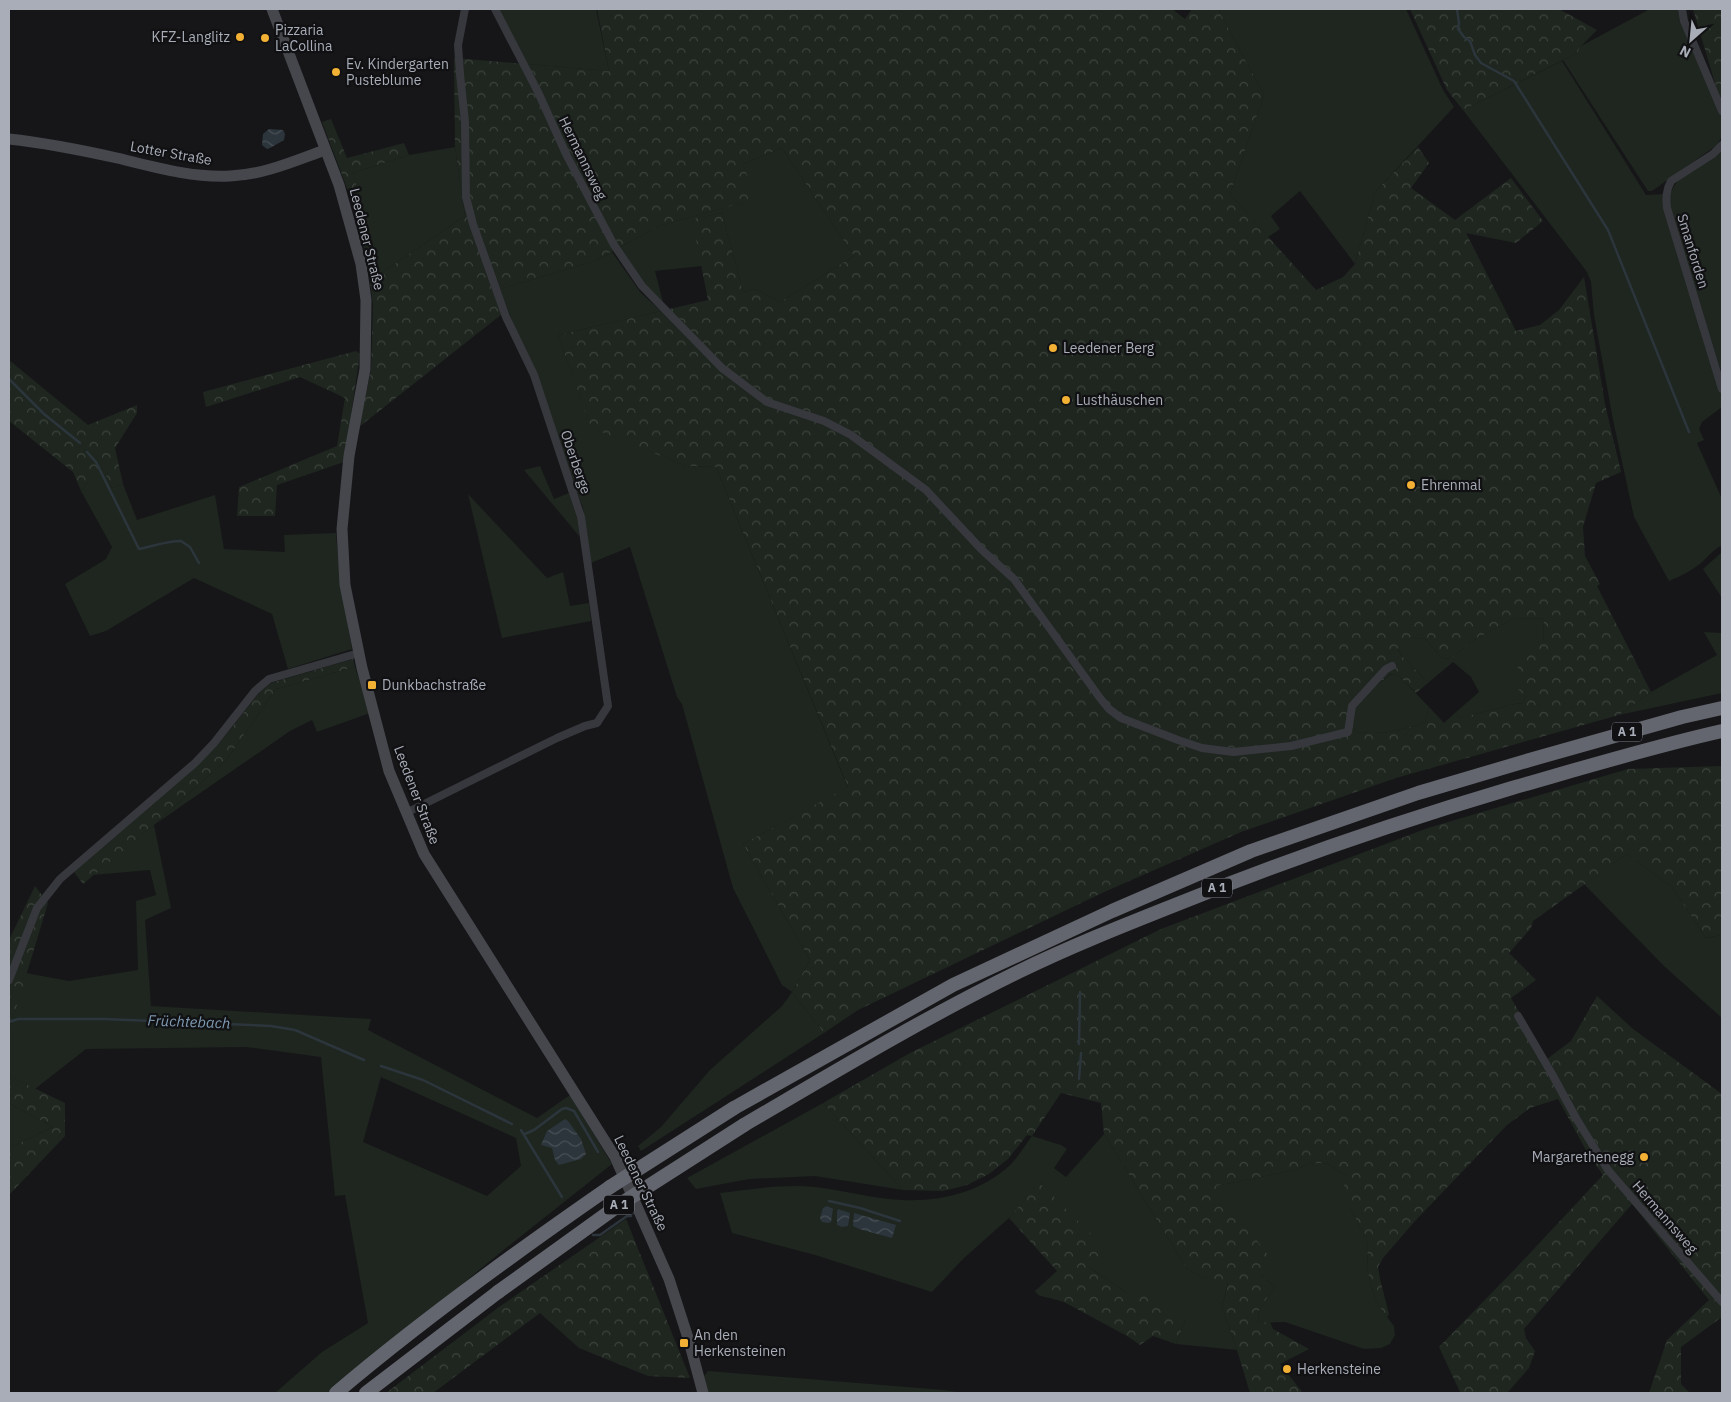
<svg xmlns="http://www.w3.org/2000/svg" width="1731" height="1402" viewBox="0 0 1731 1402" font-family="'IBM Plex Sans',sans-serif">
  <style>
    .green { fill: #1e261f; fill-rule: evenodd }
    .forest { fill: url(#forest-crowns); fill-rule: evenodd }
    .water { fill: url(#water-waves) }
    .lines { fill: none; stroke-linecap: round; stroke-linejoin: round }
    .stream { stroke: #2c353c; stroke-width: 2.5 }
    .street { stroke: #37383d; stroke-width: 8 }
    .secondary { stroke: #45474d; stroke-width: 11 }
    .highway { stroke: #63666e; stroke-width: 14 }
    .highway-bridge { stroke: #63666e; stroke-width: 14 }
    .poi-dot { fill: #f2b134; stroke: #111113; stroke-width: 2 }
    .labels { text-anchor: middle; stroke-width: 4.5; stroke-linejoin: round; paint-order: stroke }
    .shield { fill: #111113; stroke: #7b7e86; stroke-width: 1 }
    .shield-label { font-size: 12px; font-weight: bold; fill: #a8adb8 }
    .poi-label { font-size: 14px; fill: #a8adb8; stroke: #111113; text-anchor: start }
    .street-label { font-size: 14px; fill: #a8adb8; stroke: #111113 }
    .water-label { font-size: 15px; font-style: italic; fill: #7f9bb3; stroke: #111113 }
  </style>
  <defs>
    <pattern id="forest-crowns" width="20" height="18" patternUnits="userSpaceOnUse" patternTransform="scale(1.25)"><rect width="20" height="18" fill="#1e261f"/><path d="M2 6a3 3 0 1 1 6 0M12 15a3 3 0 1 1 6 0" fill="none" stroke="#3c433d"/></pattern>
    <pattern id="water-waves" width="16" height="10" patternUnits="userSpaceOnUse" patternTransform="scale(1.25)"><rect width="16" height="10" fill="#2c353c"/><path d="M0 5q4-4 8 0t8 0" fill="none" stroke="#485056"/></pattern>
  </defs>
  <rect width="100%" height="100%" fill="#161618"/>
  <g class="green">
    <polygon points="499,9 596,9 609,71 526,64"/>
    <polygon points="1218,9 1406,9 1443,90 1454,107 1375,192 1355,264 1300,191 1271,216 1280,229 1268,237 1230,194 1264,95"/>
    <polygon points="1650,9 1682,9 1683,27 1722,118 1722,136 1717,145 1652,191 1648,191 1563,60 1577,53 1581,46"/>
    <path d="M1562,61l84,134 18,-1 1,14 57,186v13l-20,15 -3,7 5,11 -7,3 25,56v47c-8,2 -15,12 -21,17 -10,8 -20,13 -32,18l-35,-64 -21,-97 -19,-105 -3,-33 -4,-10 -124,-162z"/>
    <polygon points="455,147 465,216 380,274 353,173 409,155"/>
    <polygon points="782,148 854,256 780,302 755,289 743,292 722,213 693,219 702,266 655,271 663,302 647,288 617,249 659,226 755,199 743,164"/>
    <path d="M1722,151v223l-54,-169c6,-38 30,-32 54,-54z"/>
    <polygon points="612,252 641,293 661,311 558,335 591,427 686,466 716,467 848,788 743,844 810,960 792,992 824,1033 641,1151 638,1146 661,1127 710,1070 782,1006 792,992 782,985 733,888 682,704 677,697 630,547 591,563 583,508 500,289 595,261"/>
    <polygon points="101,463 112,488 123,484 137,520 215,495 224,549 285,552 284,535 336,533 340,580 352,649 288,669 272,614 194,578 106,631 90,636 65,584 106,559 112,547 81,491"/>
    <polygon points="540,466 554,499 569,493 577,518 580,537 524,470"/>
    <polygon points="468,494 547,578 563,572 570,606 589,603 591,621 502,638"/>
    <polygon points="1722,552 1722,598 1703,569"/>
    <polygon points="1544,618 1543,642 1523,703 1515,704 1459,718 1456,712 1479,692 1471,677 1453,662 1428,683 1402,656 1397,648 1411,637 1425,639 1442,658 1451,659 1470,642 1513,619"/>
    <polygon points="1704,632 1722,633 1722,693 1619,715 1651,692 1717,655"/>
    <path d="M355,667l15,46 -53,19 -5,-12 -22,11 -136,94 17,83 -26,12 6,86 220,13 -3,11 169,88 33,-23 42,69 -106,84 -176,145h-55l47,-41 46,-29 -23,-128 -10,1 -14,-139 -75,-10 -160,2 -51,40 -26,-13v-44l17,-59 43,8 69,-11 -2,-69 20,-6 -6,-25 -58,5 62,-50 73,-66 49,-70zM381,1077l135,61 5,28 -34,30 -124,-54z"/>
    <path d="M1392,674l6,1 31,32 -4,15c-27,9 -40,13 -69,10 -15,-26 17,-44 36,-58z"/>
    <polygon points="1627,854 1672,887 1706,938 1722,935 1722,1018 1664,966 1584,884"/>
    <polygon points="9,1103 53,1127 9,1148"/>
    <polygon points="823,1103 903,1190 815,1176 749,1179 696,1189 687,1178"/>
    <path d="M1104,1134l83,135 16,8 25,5 -6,25 15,43 -61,-6 9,-23 -44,-29h-15l-36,-24 -49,-85 -32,35 -46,41 -31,33 -117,-37 -83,-22 -12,-40c31,-4 64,-9 95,-6 29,3 58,12 87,13 39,2 80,-8 109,-36 8,-8 14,-19 21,-28l29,9 6,4 -13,19 12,9z"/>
    <polygon points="1326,1163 1348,1177 1350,1208 1367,1239 1368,1273 1376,1302 1394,1326 1395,1335 1390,1344 1381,1348 1364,1349 1285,1322 1258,1323 1259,1310 1275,1286 1266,1280 1261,1274 1216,1186 1295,1170 1308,1164"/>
    <polygon points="708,1371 944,1390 963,1393 707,1393 704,1376"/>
  </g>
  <g class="forest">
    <path d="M597,9h575l13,10 7,-10h26l46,86 -34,99 86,96 27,-13 12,-13 20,-72 43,-45 11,16 -18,25 44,32 56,-42 32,43 -27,22 -50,-10 50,98 24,-6 19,-15 25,-33 21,127 16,68 -25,11 -13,44 2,29 15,28 -3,2 54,106 -32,23 -223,63 -155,54 -139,61 -244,117 -34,23 -32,-41 18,-32 -67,-116 105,-57 -132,-320 -30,-1 -95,-38 -33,-93 150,-35 -16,-81 30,-6 21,79 12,-3 25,13 74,-46 -72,-108 -39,16 13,35 -97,27 -64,35 -101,30 8,23 -143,113 12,-57 2,-65 -5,-40 -12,-53 -34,-90 9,-3 16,39 57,-15 5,12 -56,18 27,101 85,-58 -10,-69 -1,-89 155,13zM1544,618l-1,24 -25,19 -1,27 8,8 -2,7 -8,1 -56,14 -3,-6 -12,11 -15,-16 -4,15c-27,9 -40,13 -69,10 -15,-26 18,-44 35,-58l7,1 18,18 12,-10 -26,-27 -5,-7 14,-12 14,2 17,19 9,1 19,-17 43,-23z"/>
    <polygon points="1410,9 1559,9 1597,30 1581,46 1577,53 1463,110 1447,90"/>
    <polygon points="1693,9 1722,9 1722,107"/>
    <polygon points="356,351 360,354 344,462 277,485 275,516 237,516 239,487 337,446 345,398 300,377 206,407 203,392"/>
    <polygon points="9,360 88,425 137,405 137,413 115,448 123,484 112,488 101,464 81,491 73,472 9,421"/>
    <polygon points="353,659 355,667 276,689 227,759 154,825 83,884 74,872 196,766 221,741 259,693 271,683"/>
    <polygon points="1722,766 1722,935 1706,938 1672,887 1627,854 1533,921 1531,928 1509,953 1536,980 1511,998 1547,1059 1571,1041 1597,996 1633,1029 1722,1094 1722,1317 1681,1347 1681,1384 1690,1393 1649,1393 1667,1340 1709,1300 1632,1204 1524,1329 1526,1338 1535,1351 1529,1368 1508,1392 1516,1393 1467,1393 1460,1392 1439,1347 1515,1269 1603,1175 1587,1152 1558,1099 1530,1108 1507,1125 1415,1221 1383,1258 1378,1267 1380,1279 1389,1314 1387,1317 1376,1302 1368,1273 1367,1239 1350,1208 1344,1186 1348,1177 1326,1163 1308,1164 1295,1170 1216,1186 1268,1255 1266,1268 1261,1274 1266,1280 1275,1286 1259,1310 1258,1323 1270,1322 1273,1329 1309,1349 1280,1364 1303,1393 1250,1393 1237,1350 1222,1307 1228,1283 1203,1277 1187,1269 1104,1134 1101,1103 1061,1093 1032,1136 1027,1135 1008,1159 989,1174 967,1185 943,1191 903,1190 823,1103 910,1053 1161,929 1428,828 1628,769"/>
    <polygon points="35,886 48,903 9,1032 9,940"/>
    <polygon points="9,1076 65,1103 65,1136 9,1195 9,1148 53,1127 9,1103"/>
    <polygon points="1040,1183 1104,1247 1090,1268 1126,1292 1141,1292 1172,1307 1185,1321 1176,1344 1153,1336 1140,1345 1127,1336 1064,1302 1038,1295 1035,1291 1057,1271 1009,1218"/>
    <polygon points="626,1219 690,1378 648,1376 579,1348 540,1313 433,1393 386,1393 499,1307"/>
  </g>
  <g class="water">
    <polygon points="269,129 283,130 285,134 284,140 270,148 267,149 262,145 263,134"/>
    <polygon points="565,1119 568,1121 581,1139 586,1154 581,1159 559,1165 555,1160 552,1148 541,1145 547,1131"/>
    <polygon points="827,1206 833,1209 831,1222 828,1223 822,1222 820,1218 823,1208"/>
    <polygon points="838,1209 850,1213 848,1226 842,1227 837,1225 837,1212"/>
    <polygon points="854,1213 896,1225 892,1238 859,1229 853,1226"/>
  </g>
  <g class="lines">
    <g class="stream">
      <polyline points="1457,9 1459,23 1458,29 1464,37 1470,41 1475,55 1481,63 1514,81 1608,230 1689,432"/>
      <polyline points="9,379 44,414 80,443"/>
      <path d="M87,452l9,10 43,87c15,-3 27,-8 42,-8l9,6 9,16"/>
      <polyline points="9,1022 18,1019 104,1019 271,1026 295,1030 364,1060"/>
      <polyline points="1079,1044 1080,992"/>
      <polyline points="381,1066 423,1080 512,1124"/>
      <polyline points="1079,1079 1081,1053"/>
      <polyline points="521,1130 562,1197"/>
      <polyline points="525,1134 534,1130 562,1109 566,1108 574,1111 598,1152"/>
      <polyline points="829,1201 860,1208 900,1221"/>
      <polyline points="593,1235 600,1235 627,1216 631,1216"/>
    </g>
    <g class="street">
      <polyline points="495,9 538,92 567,156 614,245 642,286 722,368 767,402 824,421 851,435 926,490 982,550 1014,579 1100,698 1109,709 1121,718 1178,740 1202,748 1233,752 1291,746 1348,732 1352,706 1386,669 1392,666"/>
      <polyline points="1682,9 1684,21 1722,111"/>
      <path d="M1722,145l-9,9 -42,27c-5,9 -5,17 -4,27l55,181"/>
      <polyline points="406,813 557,738 585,726 597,723 608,706 581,517 534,375 506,317 473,224 466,197 465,122 460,74 458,45 465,9"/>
      <polyline points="9,980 37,908 60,879 195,763 214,743 255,691 269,679 359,653"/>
      <polyline points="1518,1016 1552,1074 1576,1118 1608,1170 1722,1302"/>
    </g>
    <g class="secondary">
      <polyline points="272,9 339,185 361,264 366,300 365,369 349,456 342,529 345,585 362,668 389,771 424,854 615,1157 669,1279 689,1341 703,1393"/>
      <path d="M9,139c37,4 72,11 108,19 37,9 75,20 113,18 33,-1 64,-15 95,-26"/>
    </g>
    <g class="highway">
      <polyline points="734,1108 953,985 1112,911 1251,851 1418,793 1533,759 1682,717 1722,708"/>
      <path d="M744,1125c90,-53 180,-107 274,-153 51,-25 104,-46 157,-67 111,-45 222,-83 337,-117 70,-20 139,-41 210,-57"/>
      <path d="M336,1393c87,-74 180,-141 274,-206"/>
      <polyline points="366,1393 498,1292"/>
    </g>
    <g class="highway-bridge">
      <polyline points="610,1187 734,1108"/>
      <polyline points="498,1292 619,1205 744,1125"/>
    </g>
  </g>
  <g class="poi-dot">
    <circle cx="240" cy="37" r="5"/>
    <circle cx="265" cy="38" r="5"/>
    <circle cx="336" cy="72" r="5"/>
    <circle cx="1053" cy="348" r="5"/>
    <circle cx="1066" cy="400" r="5"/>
    <circle cx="1411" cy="485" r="5"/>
    <rect x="367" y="680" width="10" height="10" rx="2.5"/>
    <circle cx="1644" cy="1157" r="5"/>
    <rect x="679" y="1338" width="10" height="10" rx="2.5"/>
    <circle cx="1287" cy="1369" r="5"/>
  </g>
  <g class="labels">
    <g class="shield">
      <rect x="1612" y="722.5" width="30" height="19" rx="4"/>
      <rect x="1202" y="878.5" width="30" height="19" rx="4"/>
      <rect x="604" y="1195.5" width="30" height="19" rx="4"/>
    </g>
    <g class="shield-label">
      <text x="1627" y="736">A 1</text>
      <text x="1217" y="892">A 1</text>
      <text x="619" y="1209">A 1</text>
    </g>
    <g class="poi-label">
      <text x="275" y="35">Pizzaria<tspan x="275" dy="16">LaCollina</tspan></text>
      <text x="230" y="42" text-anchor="end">KFZ-Langlitz</text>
      <text x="346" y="69">Ev. Kindergarten<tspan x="346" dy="16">Pusteblume</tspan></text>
      <text x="1063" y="353">Leedener Berg</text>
      <text x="1076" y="405">Lusthäuschen</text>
      <text x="1421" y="490">Ehrenmal</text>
      <text x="382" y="690">Dunkbachstraße</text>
      <text x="1634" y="1162" text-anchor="end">Margarethenegg</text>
      <text x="694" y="1340">An den<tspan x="694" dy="16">Herkensteinen</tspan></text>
      <text x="1297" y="1374">Herkensteine</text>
    </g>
    <g class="street-label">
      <text transform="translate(171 153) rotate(10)" y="5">Lotter Straße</text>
      <text transform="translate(583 158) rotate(64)" y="5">Hermannsweg</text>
      <text transform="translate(367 239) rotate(76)" y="5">Leedener Straße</text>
      <text transform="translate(1693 251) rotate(73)" y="5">Smanforden</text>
      <text transform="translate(576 462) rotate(71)" y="5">Oberberge</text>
      <text transform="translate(417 795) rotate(69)" y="5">Leedener Straße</text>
      <text transform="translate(641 1183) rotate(64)" y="5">Leedener Straße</text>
      <text transform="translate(1665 1217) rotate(49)" y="5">Hermannsweg</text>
    </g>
    <g class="water-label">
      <text transform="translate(189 1022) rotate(2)" y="5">Früchtebach</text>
    </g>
  </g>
  <rect width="1731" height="1402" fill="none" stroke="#a8adb8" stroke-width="20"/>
  <g transform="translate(1691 40) rotate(207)" stroke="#111113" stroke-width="4" paint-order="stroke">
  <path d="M0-4L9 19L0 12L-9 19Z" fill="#a8adb8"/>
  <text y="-8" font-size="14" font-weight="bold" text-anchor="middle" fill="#a8adb8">N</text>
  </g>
</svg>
